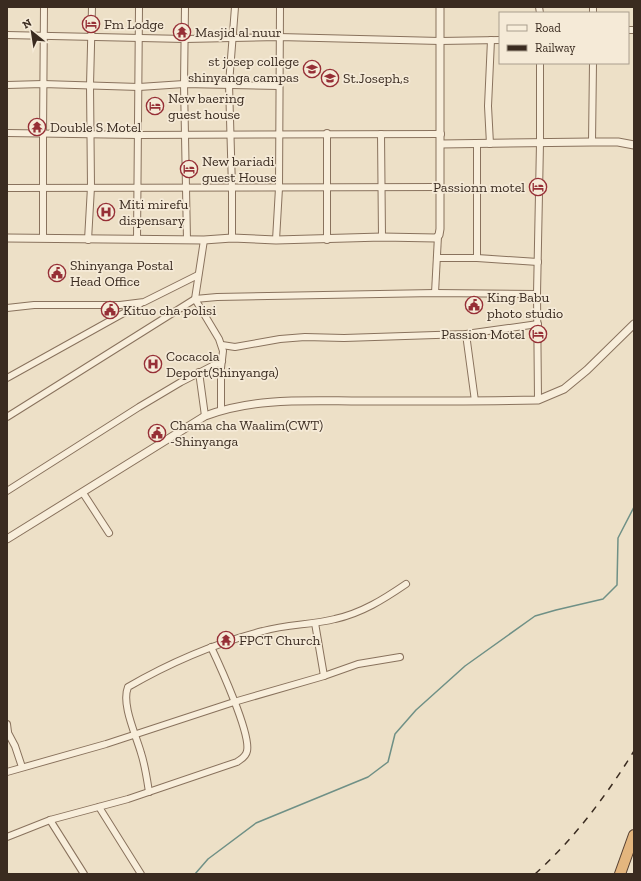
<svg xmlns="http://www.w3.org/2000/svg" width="641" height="881" viewBox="0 0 641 881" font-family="'Zilla Slab',serif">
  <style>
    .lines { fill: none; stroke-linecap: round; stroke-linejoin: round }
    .stream { stroke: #6f9086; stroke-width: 1.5 }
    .minor-casing { stroke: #89725d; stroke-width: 8 }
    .tertiary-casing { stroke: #89725d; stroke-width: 9 }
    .trunk-casing { stroke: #574031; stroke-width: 12 }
    .minor { stroke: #f8eedb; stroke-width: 6 }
    .tertiary { stroke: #f8eedb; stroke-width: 7 }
    .trunk { stroke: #e4b67e; stroke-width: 10 }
    .rail { stroke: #3a2b20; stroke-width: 1.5; stroke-dasharray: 7 7; stroke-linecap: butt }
    .labels { text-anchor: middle; stroke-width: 3.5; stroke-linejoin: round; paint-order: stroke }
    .poi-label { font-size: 14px; fill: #3a2b20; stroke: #f5ead7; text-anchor: start }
  </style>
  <rect width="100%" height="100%" fill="#ede0c7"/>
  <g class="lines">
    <polyline class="stream" points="195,874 208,859 256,823 368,777 388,762 395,734 416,710 465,666 535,616 556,610 603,599 617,585 618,538 634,507"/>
    <defs>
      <g id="minor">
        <polyline points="185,7 184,84 187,240"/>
        <polyline points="539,7 540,13"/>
        <polyline points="593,13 593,7"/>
        <polyline points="628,30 634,30"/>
        <polyline points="7,35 185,39 279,37 440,41 500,40"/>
        <polyline points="7,85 43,84 139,87 184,84 279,86"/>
        <polyline points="7,133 138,135 441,134"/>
        <polyline points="327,133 327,240"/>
        <polyline points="381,134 382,237"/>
        <polyline points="592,142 593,63"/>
        <polyline points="490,144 488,106 491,40"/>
        <polyline points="7,188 440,187"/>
        <polyline points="43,238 43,133 44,7"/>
        <polyline points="232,238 232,188 229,84 235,7"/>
        <polyline points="137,239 139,7"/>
        <polyline points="88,240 91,187 90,85 92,7"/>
        <polyline points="204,240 195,299 219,339 223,351 221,368 221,410"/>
        <polyline points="276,240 279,188 280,7"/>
        <polyline points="438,258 477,258 538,262"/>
        <polyline points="477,258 477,144"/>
        <polyline points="435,293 438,236"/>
        <polyline points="7,308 34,305 120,305 144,302 198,275"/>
        <polyline points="466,334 475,401"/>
        <polyline points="222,345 235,347 280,339 305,337 344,338 466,334 538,324"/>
        <polyline points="199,372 205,416"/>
        <polyline points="7,378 140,304"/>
        <polyline points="538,400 537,294 540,143 540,63"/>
        <polyline points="7,417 195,299 217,297 435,293 537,294"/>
        <polyline points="7,491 139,407 181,382 222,361"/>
        <polyline points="83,493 109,533"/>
        <polyline points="315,623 324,676"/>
        <polyline points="7,724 8,732"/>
        <polyline points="7,731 15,746 22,767"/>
        <polyline points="7,772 106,744 234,702 324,676 358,664 400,657"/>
        <path d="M149,792c-2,-13 -4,-27 -8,-39 -5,-18 -20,-49 -13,-66 43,-25 88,-44 135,-56 24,-7 49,-6 72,-12 27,-6 49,-20 71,-35"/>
        <polyline points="99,807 141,874"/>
        <polyline points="50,820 84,874"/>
        <path d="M7,837l43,-17 78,-21 109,-37c4,-3 9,-5 10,-11 4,-17 -27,-85 -36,-104"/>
      </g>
      <g id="tertiary">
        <polyline points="441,144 592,142 618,142 634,145"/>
        <polyline points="7,238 204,240 232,238 276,240 382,237 436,238 439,235 440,229 440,7"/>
        <path d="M7,539l198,-123c49,-19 105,-15 156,-15 59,0 118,0 177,-1l26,-11 23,-19 47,-46"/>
      </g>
      <polyline id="trunk" points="620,874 634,835"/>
    </defs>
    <use href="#minor" class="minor-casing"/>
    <use href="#tertiary" class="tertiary-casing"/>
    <use href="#trunk" class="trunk-casing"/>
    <use href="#minor" class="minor"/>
    <use href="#tertiary" class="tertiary"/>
    <use href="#trunk" class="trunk"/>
    <path class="rail" d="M535,874c39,-35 71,-78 99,-123"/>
  </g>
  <defs>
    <symbol id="hotel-ring" viewBox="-11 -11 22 22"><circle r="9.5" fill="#f5ead7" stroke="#962f36" stroke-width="1.5"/><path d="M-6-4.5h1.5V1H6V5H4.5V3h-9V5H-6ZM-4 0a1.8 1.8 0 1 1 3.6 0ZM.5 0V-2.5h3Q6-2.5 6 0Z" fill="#962f36"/></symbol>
    <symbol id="temple-ring" viewBox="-11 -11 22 22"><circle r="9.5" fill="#f5ead7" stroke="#962f36" stroke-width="1.5"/><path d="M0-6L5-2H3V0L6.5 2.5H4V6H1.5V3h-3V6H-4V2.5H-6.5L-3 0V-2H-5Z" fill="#962f36"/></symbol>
    <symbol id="university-ring" viewBox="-11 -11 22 22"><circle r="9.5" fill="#f5ead7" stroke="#962f36" stroke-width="1.5"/><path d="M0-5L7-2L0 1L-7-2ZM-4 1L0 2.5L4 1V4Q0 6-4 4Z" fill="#962f36"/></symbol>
    <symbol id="hospital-ring" viewBox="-11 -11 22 22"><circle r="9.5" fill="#f5ead7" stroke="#962f36" stroke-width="1.5"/><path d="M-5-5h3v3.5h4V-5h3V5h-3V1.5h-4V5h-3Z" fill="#962f36"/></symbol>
    <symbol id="civic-ring" viewBox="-11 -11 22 22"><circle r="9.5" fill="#f5ead7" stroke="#962f36" stroke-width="1.5"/><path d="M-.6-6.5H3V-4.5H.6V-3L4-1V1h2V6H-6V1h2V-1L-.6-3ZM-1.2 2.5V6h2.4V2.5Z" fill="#962f36"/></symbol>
  </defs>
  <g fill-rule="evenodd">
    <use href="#hotel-ring" x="81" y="14" width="20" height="20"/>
    <use href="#temple-ring" x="172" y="22" width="20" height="20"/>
    <use href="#university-ring" x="302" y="59" width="20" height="20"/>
    <use href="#university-ring" x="320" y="68" width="20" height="20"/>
    <use href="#hotel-ring" x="145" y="96" width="20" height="20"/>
    <use href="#temple-ring" x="27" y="117" width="20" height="20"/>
    <use href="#hotel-ring" x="179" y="159" width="20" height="20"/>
    <use href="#hotel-ring" x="528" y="177" width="20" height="20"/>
    <use href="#hospital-ring" x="96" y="202" width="20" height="20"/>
    <use href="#civic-ring" x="47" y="263" width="20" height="20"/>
    <use href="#civic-ring" x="464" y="295" width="20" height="20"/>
    <use href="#civic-ring" x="100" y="300" width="20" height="20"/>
    <use href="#hotel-ring" x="528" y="324" width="20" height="20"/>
    <use href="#hospital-ring" x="143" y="354" width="20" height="20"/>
    <use href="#civic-ring" x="147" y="423" width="20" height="20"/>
    <use href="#temple-ring" x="216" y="630" width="20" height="20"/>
  </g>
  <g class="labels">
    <g class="poi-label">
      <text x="104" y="29">Fm Lodge</text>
      <text x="195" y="37">Masjid al nuur</text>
      <text x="299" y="66" text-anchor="end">st josep college<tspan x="299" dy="16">shinyanga campas</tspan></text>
      <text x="343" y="83">St.Joseph,s</text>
      <text x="168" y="103">New baering<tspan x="168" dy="16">guest house</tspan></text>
      <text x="50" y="132">Double S Motel</text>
      <text x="202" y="166">New bariadi<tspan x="202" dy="16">guest House</tspan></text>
      <text x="525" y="192" text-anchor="end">Passionn motel</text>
      <text x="119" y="209">Miti mirefu<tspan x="119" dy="16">dispensary</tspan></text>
      <text x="70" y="270">Shinyanga Postal<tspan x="70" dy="16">Head Office</tspan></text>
      <text x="487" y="302">King Babu<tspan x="487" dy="16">photo studio</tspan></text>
      <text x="123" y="315">Kituo cha polisi</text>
      <text x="525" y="339" text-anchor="end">Passion Motel</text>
      <text x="166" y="361">Cocacola<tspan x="166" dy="16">Deport(Shinyanga)</tspan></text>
      <text x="170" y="430">Chama cha Waalim(CWT)<tspan x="170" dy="16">-Shinyanga</tspan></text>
      <text x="239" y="645">FPCT Church</text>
    </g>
  </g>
  <rect width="641" height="881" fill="none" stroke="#3a2b20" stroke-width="16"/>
  <rect x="499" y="12" width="130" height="52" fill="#f5ead7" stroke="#aa9e8e"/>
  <rect x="507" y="25" width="20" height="6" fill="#f8eedb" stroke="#aa9e8e"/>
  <text x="535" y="32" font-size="12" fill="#3a2b20">Road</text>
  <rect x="507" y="45" width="20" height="6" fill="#3a2b20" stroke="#aa9e8e"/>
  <text x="535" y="52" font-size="12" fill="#3a2b20">Railway</text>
  <g transform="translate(32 32) rotate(330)" stroke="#f5ead7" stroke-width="3" paint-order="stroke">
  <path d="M0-3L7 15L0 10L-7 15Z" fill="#3a2b20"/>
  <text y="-6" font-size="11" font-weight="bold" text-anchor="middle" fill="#3a2b20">N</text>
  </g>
</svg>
